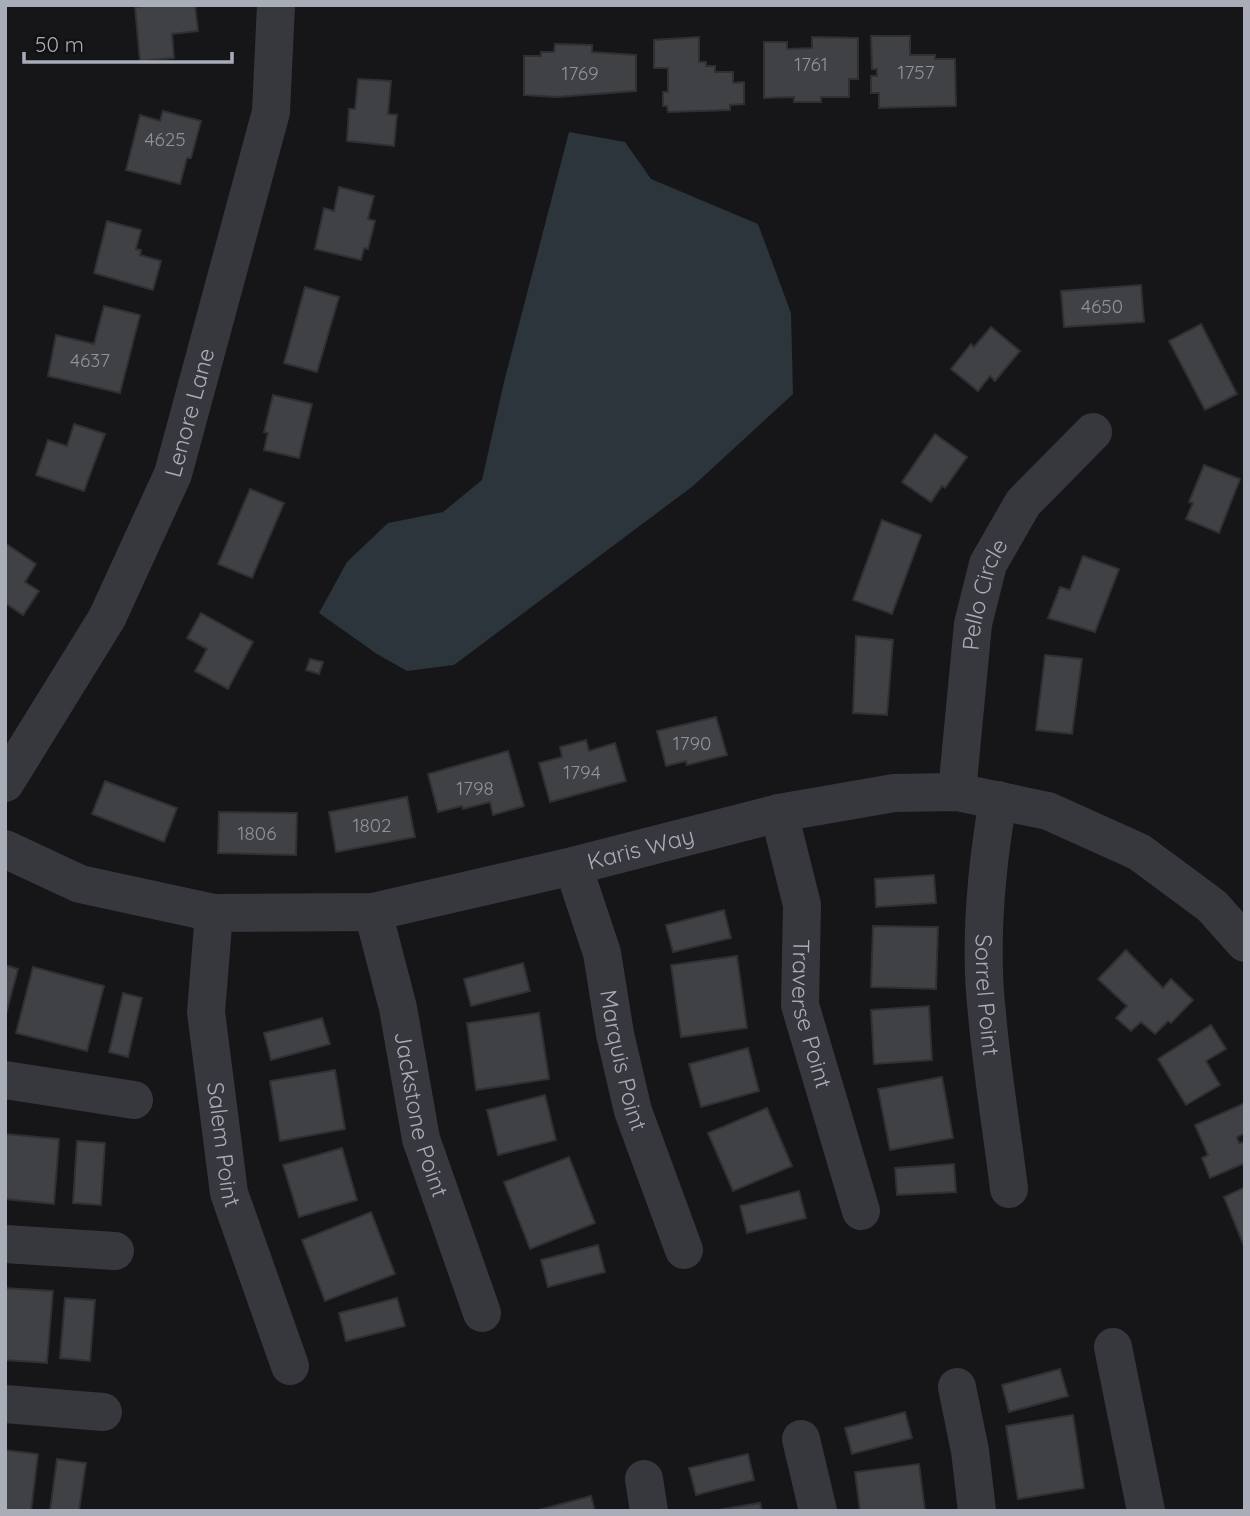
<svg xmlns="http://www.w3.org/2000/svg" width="1250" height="1516" viewBox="0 0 1250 1516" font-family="Quicksand,sans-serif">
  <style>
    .water { fill: #2c353c }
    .building { fill: #404145; stroke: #303034; stroke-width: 2 }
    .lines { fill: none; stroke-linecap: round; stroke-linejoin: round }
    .minor { stroke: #37383d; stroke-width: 38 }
    .labels { text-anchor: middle; stroke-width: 6; stroke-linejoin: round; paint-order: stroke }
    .number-label { font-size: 19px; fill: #8e929b }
    .street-label { font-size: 23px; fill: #a8adb8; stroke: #111113 }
  </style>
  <rect width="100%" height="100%" fill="#161618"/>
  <polygon class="water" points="569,132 625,142 651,179 758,224 791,313 793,394 693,486 454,665 407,671 377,654 319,613 347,562 388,523 443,512 482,480 504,382"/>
  <g class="building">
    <polygon points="153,5 195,5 198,31 172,34 174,58 140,61 135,7"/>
    <polygon points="871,36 910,36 910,55 935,55 935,59 955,59 956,106 879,108 879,93 871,93 871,76 877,76 877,69 872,69"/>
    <polygon points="699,37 699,62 706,62 706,66 715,66 715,72 733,72 733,83 744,82 744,104 730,105 730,110 668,112 667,106 663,106 663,92 668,92 668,68 654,68 654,40"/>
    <polygon points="812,37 858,38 858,79 849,79 849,97 821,97 821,102 794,102 794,97 764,98 764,42 787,42 787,49 812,48"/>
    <polygon points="555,44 592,45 592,52 636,55 636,91 557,97 524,95 524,56 541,56 541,52 554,52"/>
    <polygon points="358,79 391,81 388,114 397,115 394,146 347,141 349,109 355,109"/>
    <polygon points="163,111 201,121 191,158 187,158 180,184 126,170 140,115 160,121"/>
    <polygon points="339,187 374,196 368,219 375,221 368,249 364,248 361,260 315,249 324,208 334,211"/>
    <polygon points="107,221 141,230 136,249 141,250 140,255 161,261 153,290 94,273"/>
    <polygon points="1141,285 1144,322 1064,327 1061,291"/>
    <polygon points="305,287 339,297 317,372 284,363"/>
    <polygon points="104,306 140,315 120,393 48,376 56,335 94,344"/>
    <polygon points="1201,324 1237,394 1205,410 1169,341"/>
    <polygon points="991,327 1020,351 995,381 990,376 978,391 951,369 971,344 974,347"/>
    <polygon points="273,395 312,404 299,458 264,450 268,433 264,432"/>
    <polygon points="74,424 105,434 84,491 36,475 48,440 67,446"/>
    <polygon points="935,434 967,457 945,488 942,486 931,502 902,482"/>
    <polygon points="1204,465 1240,479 1219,533 1186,519 1193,503 1189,502"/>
    <polygon points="250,489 284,503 252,578 218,564"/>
    <polygon points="882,520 921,535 892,614 853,600"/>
    <polygon points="5,543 36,564 25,582 39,591 23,615 5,603"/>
    <polygon points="1083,556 1119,569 1095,632 1048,618 1060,587 1070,590"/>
    <polygon points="201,613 253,642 228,689 195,671 207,649 187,638"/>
    <polygon points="856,636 893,640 887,715 853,713"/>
    <polygon points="1045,655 1082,659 1072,734 1036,730"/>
    <polygon points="310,659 323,662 319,674 306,670"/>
    <polygon points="716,717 727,755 687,765 686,761 666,766 657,731"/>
    <polygon points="586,740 589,751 615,743 626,781 550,802 539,763 562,757 560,747"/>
    <polygon points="508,751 524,806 493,815 490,802 463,809 462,806 438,812 428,774"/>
    <polygon points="105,781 177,808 164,842 92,814"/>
    <polygon points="407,797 415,837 336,852 329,812"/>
    <polygon points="219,812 297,813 296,855 218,853"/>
    <polygon points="934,875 936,903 876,907 875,879"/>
    <polygon points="724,910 731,938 673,952 666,925"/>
    <polygon points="873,926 938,927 936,989 871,987"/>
    <polygon points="1126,950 1163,988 1171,979 1193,1000 1171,1023 1168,1021 1155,1034 1141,1022 1131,1031 1116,1018 1127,1006 1098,979"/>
    <polygon points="737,956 747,1028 681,1037 671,965"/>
    <polygon points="523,963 530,991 471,1006 464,979"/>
    <polygon points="5,965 18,969 5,1018"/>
    <polygon points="33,967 104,986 87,1051 16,1033"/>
    <polygon points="123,993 142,998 128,1057 109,1052"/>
    <polygon points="929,1006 932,1060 874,1064 871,1010"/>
    <polygon points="539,1013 549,1079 476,1090 467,1023"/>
    <polygon points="322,1018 330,1044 271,1060 264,1033"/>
    <polygon points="1211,1025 1226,1049 1206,1061 1220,1085 1186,1105 1158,1059"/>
    <polygon points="748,1048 759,1091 701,1107 689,1064"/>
    <polygon points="335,1070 345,1129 280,1141 270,1081"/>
    <polygon points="942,1077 953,1138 890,1150 878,1089"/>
    <polygon points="545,1095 556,1140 498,1155 487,1110"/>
    <polygon points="1245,1103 1245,1133 1237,1137 1239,1143 1245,1142 1245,1163 1210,1178 1202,1158 1208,1155 1195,1125"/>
    <polygon points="767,1108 792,1166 733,1191 708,1133"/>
    <polygon points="5,1134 59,1139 54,1204 5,1199"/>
    <polygon points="77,1141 105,1143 101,1205 73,1203"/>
    <polygon points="342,1148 357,1200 299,1217 283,1165"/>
    <polygon points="569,1157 595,1223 530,1249 504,1182"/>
    <polygon points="954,1164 956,1192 897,1195 895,1168"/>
    <polygon points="1245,1187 1245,1245 1244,1246 1224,1197"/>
    <polygon points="799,1191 806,1218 747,1233 740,1206"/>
    <polygon points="371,1212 395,1274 325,1301 302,1240"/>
    <polygon points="598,1245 605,1272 548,1287 541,1260"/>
    <polygon points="5,1288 53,1291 47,1363 5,1360"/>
    <polygon points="65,1298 95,1300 90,1361 60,1358"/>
    <polygon points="397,1298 405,1326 346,1341 339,1313"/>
    <polygon points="1060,1369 1068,1396 1009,1412 1002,1385"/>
    <polygon points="905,1412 912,1438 852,1454 845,1428"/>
    <polygon points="1073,1415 1084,1488 1018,1499 1006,1426"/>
    <polygon points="5,1450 38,1454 31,1511 5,1511"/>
    <polygon points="748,1454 754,1480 696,1495 689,1468"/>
    <polygon points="57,1459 86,1463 79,1511 50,1511"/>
    <polygon points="919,1464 925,1511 860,1511 855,1472"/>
    <polygon points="591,1496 595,1511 535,1511"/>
    <polygon points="760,1503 762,1511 711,1511"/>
  </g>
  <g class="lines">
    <g class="minor">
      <path id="s1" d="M5,783l102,-165 66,-144 98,-362 5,-107"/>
      <path id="s2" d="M957,792l16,-168 15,-60 35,-61 70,-71"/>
      <path id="s3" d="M998,800c-12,70 -19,144 -11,214 5,58 15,117 22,175"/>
      <path id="s4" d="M779,813l23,92 -2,100 61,206"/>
      <path id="s5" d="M5,849l75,35 134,29 159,-1 200,-46 206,-53 115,-20 63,-1 91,19 91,41 73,54 33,37"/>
      <path id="s6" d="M573,866l29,87 13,81 18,77 51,139"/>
      <path id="s7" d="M373,912l25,96 23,131 61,174"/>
      <path id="s8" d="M214,913l-8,99 23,181 61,173"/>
      <polyline points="5,1080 134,1100"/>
      <polyline points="5,1244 115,1251"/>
      <polyline points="1113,1347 1146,1511"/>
      <polyline points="957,1387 970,1451 977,1511"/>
      <polyline points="5,1404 103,1412"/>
      <polyline points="801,1439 818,1511"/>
      <polyline points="644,1479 649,1511"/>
    </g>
  </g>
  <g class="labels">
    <g class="number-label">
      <text x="811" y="71">1761</text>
      <text x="916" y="79">1757</text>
      <text x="580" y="80">1769</text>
      <text x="165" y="146">4625</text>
      <text x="1102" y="313">4650</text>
      <text x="90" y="367">4637</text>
      <text x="692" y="750">1790</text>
      <text x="582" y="779">1794</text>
      <text x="475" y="795">1798</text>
      <text x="372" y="832">1802</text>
      <text x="257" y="840">1806</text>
    </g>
    <g class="street-label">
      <text dy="8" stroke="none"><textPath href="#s1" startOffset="416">Lenore Lane</textPath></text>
      <text dy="8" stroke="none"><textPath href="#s2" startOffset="200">Pello Circle</textPath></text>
      <text dy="8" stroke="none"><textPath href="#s5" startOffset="654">Karis Way</textPath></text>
      <text dy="8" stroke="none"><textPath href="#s3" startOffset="196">Sorrel Point</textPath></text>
      <text dy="8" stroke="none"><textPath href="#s4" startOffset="205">Traverse Point</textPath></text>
      <text dy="8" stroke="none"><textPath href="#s6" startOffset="201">Marquis Point</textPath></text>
      <text dy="8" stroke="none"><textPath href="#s7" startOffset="208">Jackstone Point</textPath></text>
      <text dy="8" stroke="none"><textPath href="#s8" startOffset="233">Salem Point</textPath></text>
    </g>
  </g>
  <rect width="1250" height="1516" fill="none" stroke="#a8adb8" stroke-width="14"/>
  <path d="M24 52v10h208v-10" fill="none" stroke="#a8adb8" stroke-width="3.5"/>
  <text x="35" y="52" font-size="21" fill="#a8adb8" stroke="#111113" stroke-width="5" paint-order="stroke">50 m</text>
</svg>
